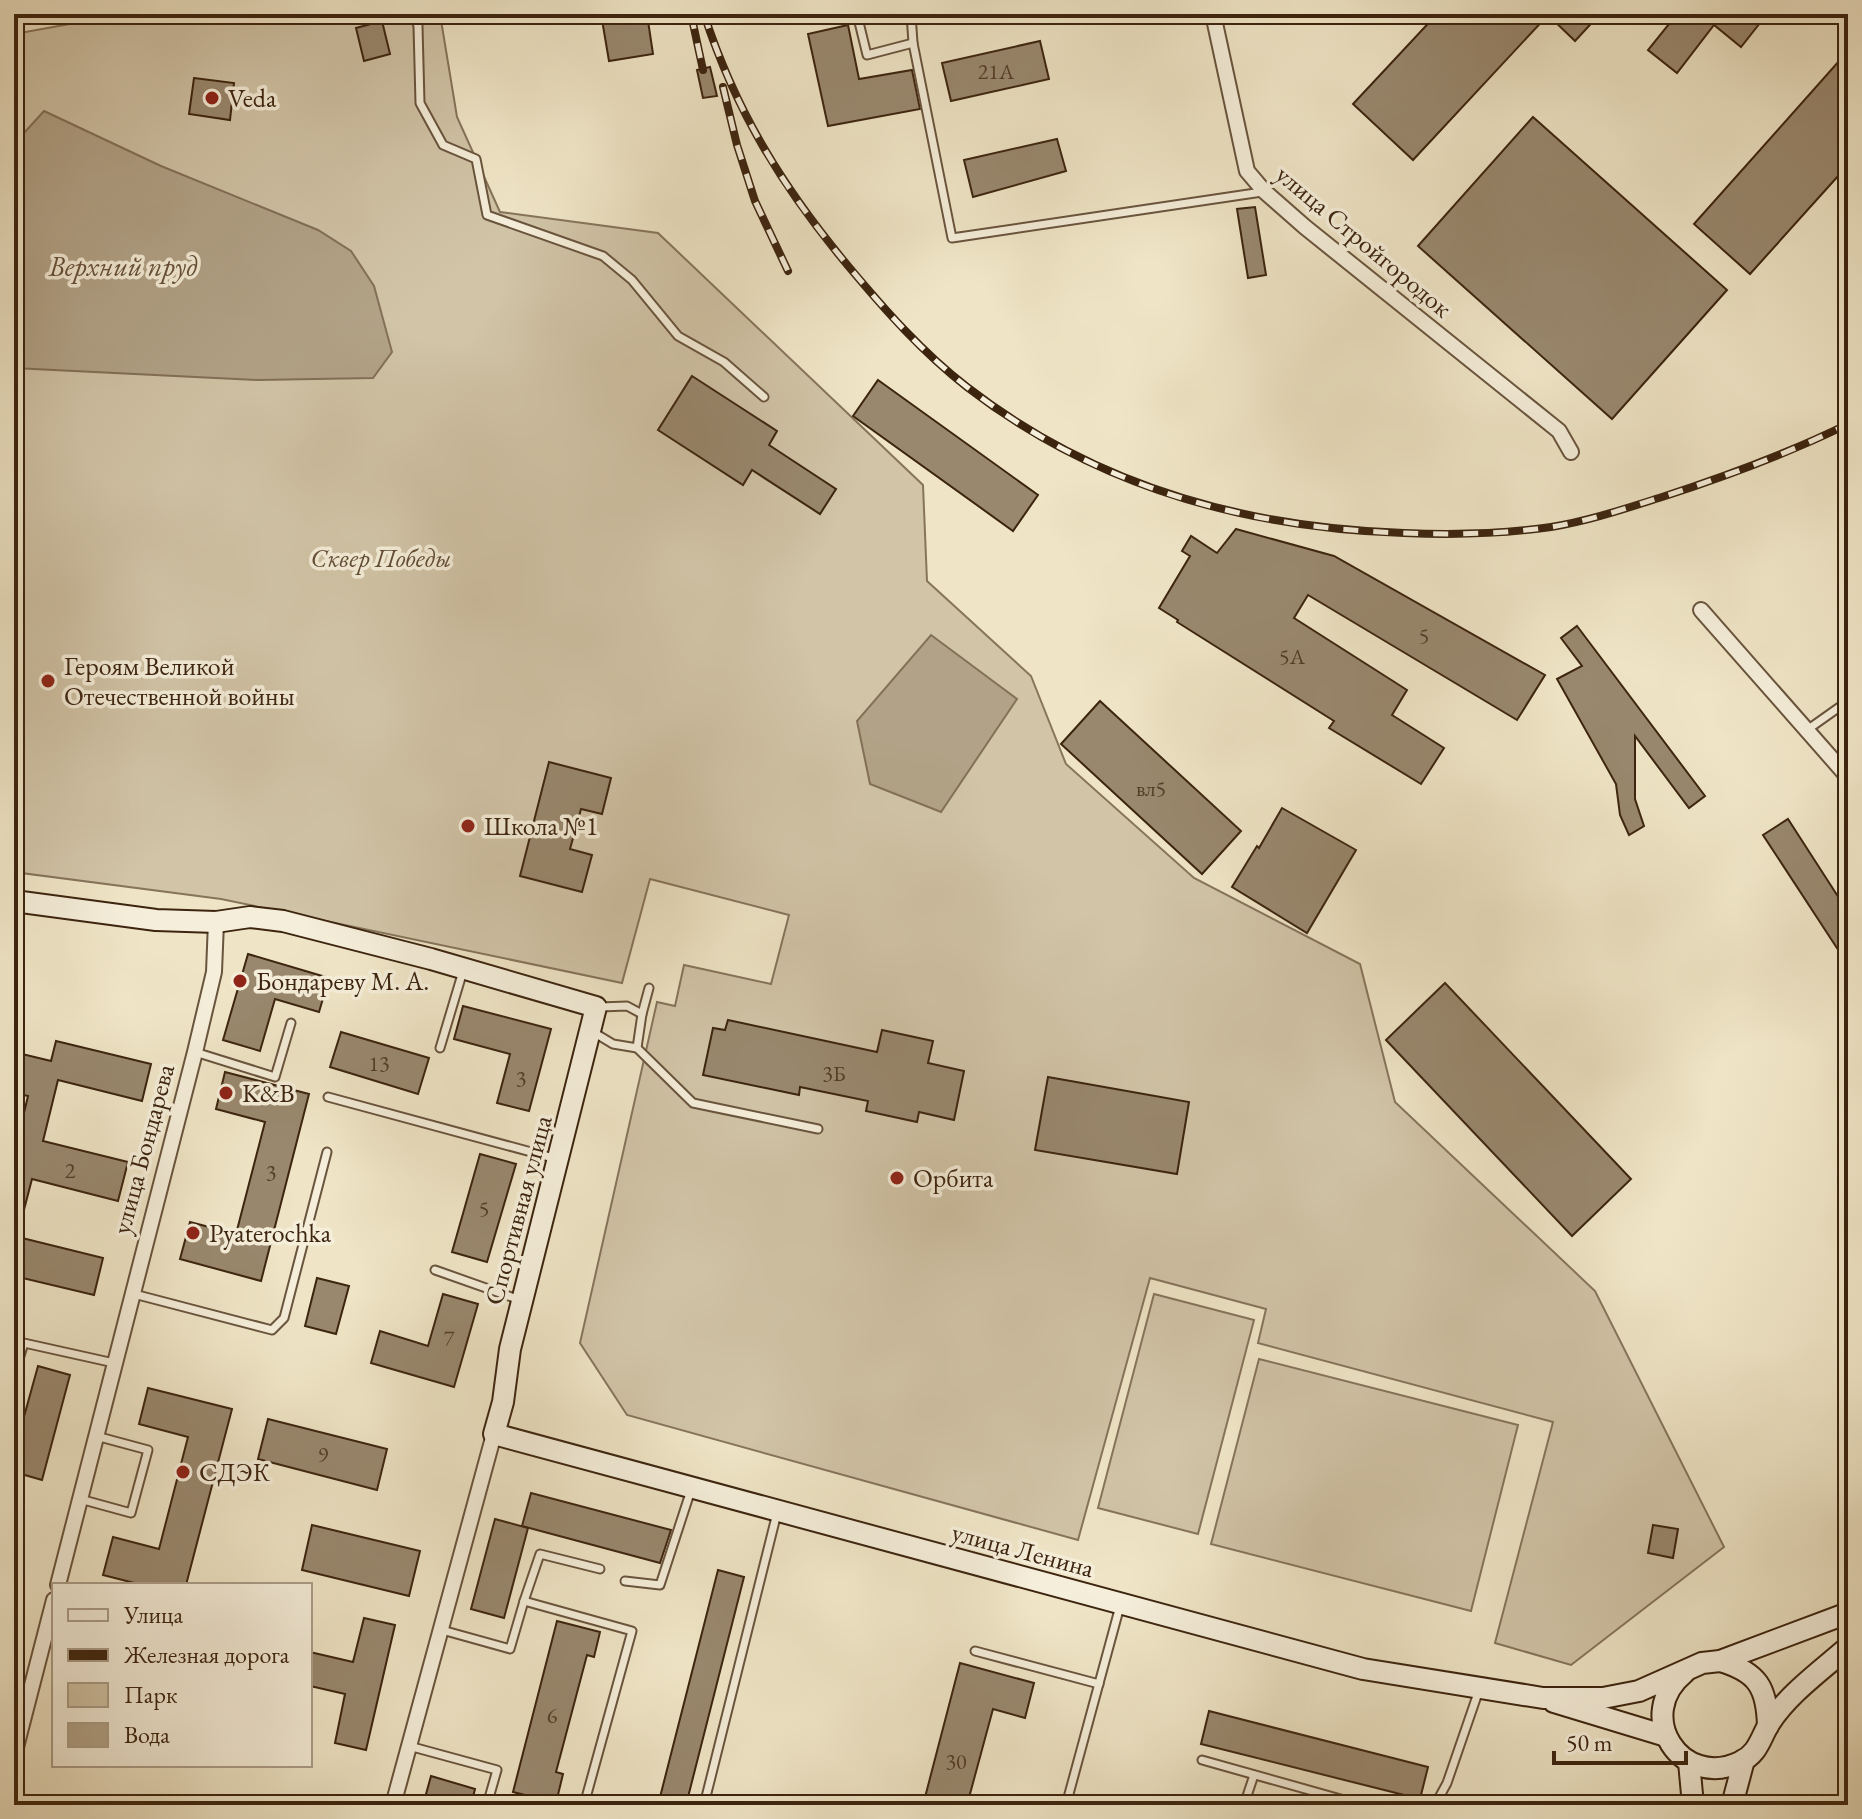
<svg xmlns="http://www.w3.org/2000/svg" width="1862" height="1819" viewBox="0 0 1862 1819" font-family="'EB Garamond',serif">
  <style>
    .green { fill: #d1c4a7; stroke: #86745b; stroke-width: 2 }
    .water { fill: #b2a388; stroke: #837058; stroke-width: 2 }
    .building { fill: #99886e; stroke: #3c240f; stroke-width: 2 }
    .lines { fill: none; stroke-linecap: round; stroke-linejoin: round }
    .lane-casing { stroke: #69543d; stroke-width: 11 }
    .street-casing { stroke: #69543d; stroke-width: 18 }
    .secondary-casing { stroke: #3c240f; stroke-width: 24 }
    .lane { stroke: #f5eeda; stroke-width: 7 }
    .street { stroke: #f5eeda; stroke-width: 14 }
    .secondary { stroke: #f5eeda; stroke-width: 20 }
    .rail-casing { stroke: #3c240f; stroke-width: 8 }
    .rail { stroke: #f5eeda; stroke-width: 5; stroke-dasharray: 15; stroke-linecap: butt }
    .poi-dot { fill: #8f2418; stroke: #f5eeda; stroke-width: 3 }
    .labels { text-anchor: middle; stroke-width: 7; stroke-linejoin: round; paint-order: stroke }
    .number-label { font-size: 22px; fill: #533d27 }
    .poi-label { font-size: 26px; fill: #3c240f; stroke: #f5eeda; text-anchor: start }
    .street-label { font-size: 26px; fill: #3c240f; stroke: #f5eeda }
    .park-label { font-size: 26px; font-style: italic; fill: #614c35; stroke: #f5eeda }
    .water-label { font-size: 28px; font-style: italic; fill: #655039; stroke: #f5eeda }
  </style>
  <rect width="100%" height="100%" fill="#efe5c6"/>
  <filter id="stains"><feTurbulence type="fractalNoise" baseFrequency=".0025" numOctaves="4"/><feColorMatrix values="0 0 0 0 .2 0 0 0 0 .09 0 0 0 0 .02 0 0 0 .5 -.17"/></filter>
  <radialGradient id="worn" r=".72"><stop offset=".6" stop-color="#630" stop-opacity="0"/><stop offset="1" stop-color="#630" stop-opacity=".3"/></radialGradient>
  <g class="green">
    <polygon points="125,14 440,14 457,117 500,212 658,233 923,485 927,581 1031,676 1066,764 1194,878 1360,964 1395,1102 1595,1291 1724,1547 1571,1665 1495,1643 1553,1422 1258,1343 1266,1309 1150,1278 1078,1540 627,1415 580,1343 657,1002 675,1006 684,965 771,984 789,915 650,879 622,983 221,899 14,872 14,34"/>
    <polygon points="1154,1294 1254,1320 1198,1534 1098,1508"/>
    <polygon points="1259,1359 1518,1425 1471,1611 1211,1544"/>
  </g>
  <g class="water">
    <polygon points="44,111 161,166 318,230 351,251 374,286 392,352 373,378 258,380 14,368 14,144"/>
    <polygon points="931,635 1017,699 941,812 870,784 857,721"/>
  </g>
  <g class="building">
    <polygon points="601,14 647,14 653,54 609,61"/>
    <polygon points="1437,14 1600,14 1575,41 1548,15 1413,160 1353,104"/>
    <polygon points="1677,14 1767,14 1741,47 1714,25 1677,73 1648,50"/>
    <polygon points="382,21 390,54 364,61 356,28"/>
    <polygon points="848,25 859,79 912,70 920,109 828,126 808,34"/>
    <polygon points="1040,41 1049,79 951,101 942,63"/>
    <polygon points="1848,51 1848,165 1750,274 1694,224"/>
    <polygon points="710,67 717,96 703,98 697,70"/>
    <polygon points="194,78 234,83 230,120 189,114"/>
    <polygon points="1533,117 1727,290 1612,419 1418,246"/>
    <polygon points="1057,139 1066,171 973,197 964,160"/>
    <polygon points="1255,207 1266,275 1248,278 1237,209"/>
    <polygon points="692,376 777,431 769,445 836,489 820,514 752,470 743,485 658,430"/>
    <polygon points="878,380 1038,495 1013,531 853,416"/>
    <polygon points="1236,529 1334,556 1545,675 1517,720 1308,595 1294,618 1407,690 1392,715 1444,748 1421,784 1329,728 1334,721 1177,622 1178,620 1159,608 1190,556 1182,551 1191,536 1217,553"/>
    <polygon points="1577,626 1705,796 1689,808 1635,736 1635,799 1644,826 1629,835 1620,815 1616,784 1557,679 1582,666 1561,638"/>
    <polygon points="1100,701 1241,831 1202,874 1061,744"/>
    <polygon points="549,762 611,778 602,814 581,809 570,849 592,855 582,892 520,876"/>
    <polygon points="1282,808 1356,850 1307,933 1232,887 1257,846 1259,848"/>
    <polygon points="1788,819 1848,912 1848,965 1763,835"/>
    <polygon points="248,954 329,978 319,1012 275,999 260,1051 223,1040"/>
    <polygon points="1445,983 1631,1179 1572,1236 1386,1040"/>
    <polygon points="463,1006 551,1029 529,1111 497,1103 510,1054 454,1039"/>
    <polygon points="728,1020 877,1052 882,1030 933,1041 928,1063 964,1071 954,1120 919,1112 917,1122 866,1111 868,1101 800,1087 799,1095 703,1075 713,1028 725,1030"/>
    <polygon points="341,1032 429,1058 418,1094 330,1067"/>
    <polygon points="56,1041 151,1064 142,1101 58,1080 43,1141 128,1162 118,1201 32,1179 19,1229 14,1229 14,1155 28,1096 14,1093 14,1052 51,1061"/>
    <polygon points="225,1072 309,1094 261,1281 180,1259 190,1222 236,1234 265,1122 216,1109"/>
    <polygon points="1048,1077 1189,1102 1177,1174 1035,1150"/>
    <polygon points="480,1154 516,1164 487,1262 452,1252"/>
    <polygon points="14,1236 103,1258 94,1295 14,1276"/>
    <polygon points="317,1278 349,1286 336,1334 305,1326"/>
    <polygon points="443,1294 478,1304 454,1387 371,1363 380,1331 428,1346"/>
    <polygon points="38,1366 70,1375 42,1480 14,1472 14,1453"/>
    <polygon points="148,1388 232,1409 186,1585 142,1585 103,1575 113,1537 159,1549 188,1437 139,1424"/>
    <polygon points="268,1419 387,1449 377,1490 258,1459"/>
    <polygon points="531,1493 671,1530 660,1563 522,1526"/>
    <polygon points="495,1519 528,1528 504,1618 471,1609"/>
    <polygon points="312,1525 420,1551 409,1596 302,1570"/>
    <polygon points="1653,1525 1678,1529 1673,1558 1648,1553"/>
    <polygon points="718,1570 744,1577 686,1805 658,1805"/>
    <polygon points="364,1618 395,1625 366,1750 335,1743 345,1694 310,1686 310,1652 353,1662"/>
    <polygon points="557,1621 600,1632 594,1657 587,1655 556,1772 563,1774 556,1803 513,1792"/>
    <polygon points="960,1663 1034,1683 1025,1718 993,1709 967,1805 923,1805"/>
    <polygon points="1209,1711 1428,1767 1420,1799 1201,1744"/>
    <polygon points="431,1776 475,1789 471,1805 423,1805"/>
  </g>
  <g class="lines">
    <defs>
      <g id="lane">
        <polyline points="414,14 418,26 420,103 443,145 476,159 487,215 603,256 632,280 678,336 724,362 764,397"/>
        <polyline points="857,14 867,55 913,43"/>
        <polyline points="911,14 913,43 952,238 1262,192"/>
        <polyline points="1807,730 1848,701"/>
        <polyline points="642,1014 649,988"/>
        <polyline points="593,1032 613,1044 637,1048 642,1014 627,1006 600,1007"/>
        <polyline points="440,1048 463,971"/>
        <polyline points="637,1048 693,1103 818,1129"/>
        <polyline points="195,1052 275,1077 291,1023"/>
        <polyline points="328,1097 557,1159"/>
        <polyline points="435,1270 520,1300"/>
        <polyline points="134,1294 272,1330 284,1318 327,1152"/>
        <polyline points="14,1375 24,1343 114,1363"/>
        <polyline points="80,1499 131,1513 148,1450 96,1436"/>
        <polyline points="625,1581 660,1585 691,1490"/>
        <polyline points="524,1601 540,1554 600,1569"/>
        <polyline points="442,1630 510,1649 524,1601 632,1631 584,1805"/>
        <polyline points="975,1651 1099,1684"/>
        <polyline points="409,1746 497,1770 487,1805"/>
        <polyline points="1202,1760 1362,1805"/>
        <polyline points="704,1805 777,1513"/>
        <polyline points="1066,1805 1120,1606"/>
        <polyline points="1244,1805 1254,1775"/>
        <polyline points="1435,1805 1447,1783 1479,1690"/>
      </g>
      <g id="street">
        <polyline points="1213,14 1247,171 1264,191 1305,227 1559,431 1571,452"/>
        <polyline points="1701,610 1848,777"/>
        <polyline points="58,1585 195,1052 214,972 216,922"/>
        <polyline points="14,1755 54,1600"/>
        <polyline points="393,1805 494,1434"/>
      </g>
      <g id="secondary">
        <polyline points="14,901 156,920 216,922 250,917 283,921 431,959 596,1007 510,1349 503,1402 494,1434 1363,1669 1543,1698 1603,1698 1639,1691 1702,1663 1720,1661 1848,1613"/>
        <path d="M1720,1661c38,11 47,27 48,65"/>
        <path d="M1684,1673c-51,42 -3,117 56,89 18,-8 20,-23 29,-38 19,-30 53,-54 79,-77"/>
        <polyline points="1554,1702 1666,1736"/>
        <polyline points="1689,1762 1693,1805"/>
        <polyline points="1732,1805 1744,1760"/>
      </g>
    </defs>
    <use href="#lane" class="lane-casing"/>
    <use href="#street" class="street-casing"/>
    <use href="#secondary" class="secondary-casing"/>
    <use href="#lane" class="lane"/>
    <use href="#street" class="street"/>
    <use href="#secondary" class="secondary"/>
    <defs>
      <g id="rail">
        <polyline points="691,14 703,70"/>
        <path d="M704,14c32,98 79,174 145,253 36,43 73,85 118,120 128,99 277,141 437,146 48,2 99,1 147,-6 37,-6 73,-18 108,-29 65,-21 128,-44 189,-74"/>
        <polyline points="723,87 737,145 755,201 788,271"/>
      </g>
    </defs>
    <use href="#rail" class="rail-casing"/>
    <use href="#rail" class="rail"/>
  </g>
  <g class="poi-dot">
    <circle cx="212" cy="98" r="8"/>
    <circle cx="48" cy="681" r="8"/>
    <circle cx="468" cy="826" r="8"/>
    <circle cx="240" cy="981" r="8"/>
    <circle cx="226" cy="1093" r="8"/>
    <circle cx="897" cy="1178" r="8"/>
    <circle cx="193" cy="1233" r="8"/>
    <circle cx="183" cy="1472" r="8"/>
  </g>
  <g class="labels">
    <g class="number-label">
      <text x="996" y="79">21А</text>
      <text x="1424" y="643">5</text>
      <text x="1292" y="664">5А</text>
      <text x="1151" y="796">вл5</text>
      <text x="379" y="1071">13</text>
      <text x="834" y="1081">3Б</text>
      <text x="521" y="1086">3</text>
      <text x="70" y="1178">2</text>
      <text x="271" y="1180">3</text>
      <text x="484" y="1216">5</text>
      <text x="449" y="1346">7</text>
      <text x="323" y="1462">9</text>
      <text x="552" y="1723">6</text>
      <text x="956" y="1769">30</text>
    </g>
    <g class="poi-label">
      <text x="228" y="107">Veda</text>
      <text x="64" y="675">Героям Великой<tspan x="64" dy="30">Отечественной войны</tspan></text>
      <text x="484" y="835">Школа №1</text>
      <text x="256" y="990">Бондареву М. А.</text>
      <text x="242" y="1102">K&amp;B</text>
      <text x="913" y="1187">Орбита</text>
      <text x="209" y="1242">Pyaterochka</text>
      <text x="199" y="1481">СДЭК</text>
    </g>
    <g class="street-label">
      <text transform="translate(1364 241) rotate(40)" y="9">улица Стройгородок</text>
      <text transform="translate(143 1149) rotate(-75)" y="9">улица Бондарева</text>
      <text transform="translate(518 1210) rotate(-75)" y="9">Спортивная улица</text>
      <text transform="translate(1023 1550) rotate(15)" y="9">улица Ленина</text>
    </g>
    <g class="park-label">
      <text x="381" y="567">Сквер Победы</text>
    </g>
    <g class="water-label">
      <text x="123" y="276">Верхний пруд</text>
    </g>
  </g>
  <rect width="1862" height="1819" fill="none" stroke="#efe5c6" stroke-width="48"/>
  <rect x="16" y="16" width="1830" height="1787" fill="none" stroke="#3c240f" stroke-width="4"/>
  <rect x="24" y="24" width="1814" height="1771" fill="none" stroke="#3c240f" stroke-width="2"/>
  <rect x="52" y="1583" width="260" height="184" fill="#f5eeda" stroke="#ab9d89" stroke-width="2"/>
  <rect x="68" y="1609" width="40" height="12" fill="#f5eeda" stroke="#ab9d89" stroke-width="2"/>
  <text x="124" y="1623" font-size="24" fill="#3c240f">Улица</text>
  <rect x="68" y="1649" width="40" height="12" fill="#3c240f" stroke="#ab9d89" stroke-width="2"/>
  <text x="124" y="1663" font-size="24" fill="#3c240f">Железная дорога</text>
  <rect x="68" y="1683" width="40" height="24" fill="#d1c4a7" stroke="#ab9d89" stroke-width="2"/>
  <text x="124" y="1703" font-size="24" fill="#3c240f">Парк</text>
  <rect x="68" y="1723" width="40" height="24" fill="#b2a388" stroke="#ab9d89" stroke-width="2"/>
  <text x="124" y="1743" font-size="24" fill="#3c240f">Вода</text>
  <path d="M1554 1751v12h132v-12" fill="none" stroke="#3c240f" stroke-width="4"/>
  <text x="1566" y="1751" font-size="24" fill="#3c240f" stroke="#f5eeda" stroke-width="6" paint-order="stroke">50 m</text>
  <rect width="100%" height="100%" filter="url(#stains)"/>
  <rect width="100%" height="100%" fill="url(#worn)"/>
</svg>
